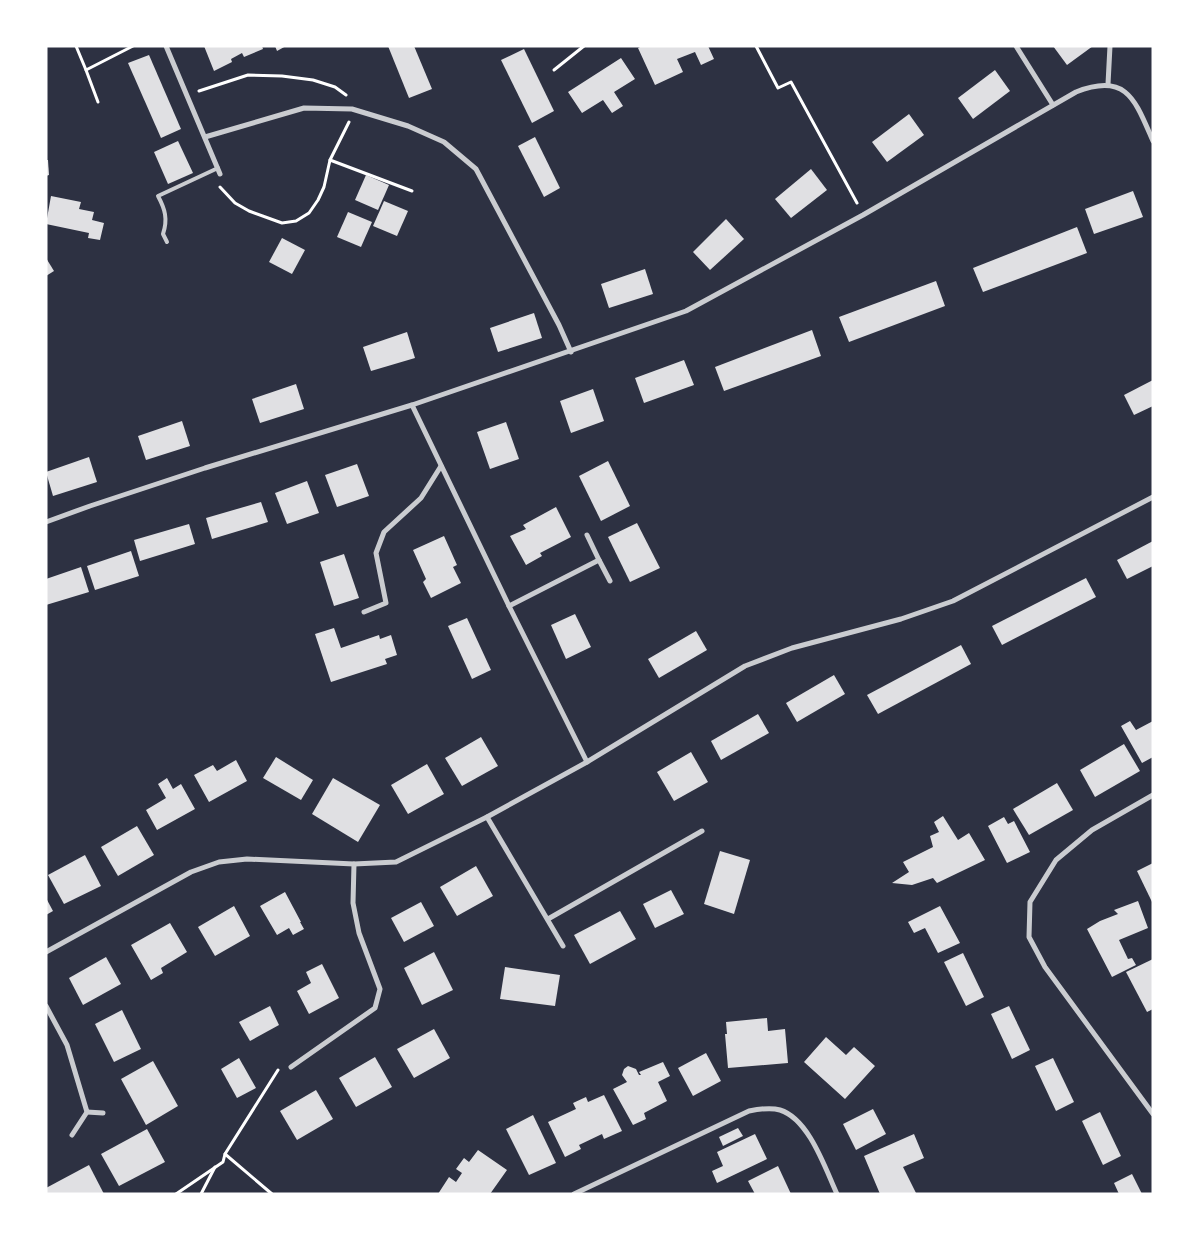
<svg xmlns="http://www.w3.org/2000/svg" width="1199" height="1240" viewBox="0 0 1199 1240" font-family="'Roboto Serif',serif">
  <style>
    .building { fill: #e0e0e3 }
    .lines { fill: none; stroke-linecap: round; stroke-linejoin: round }
    .path { stroke: #fff; stroke-width: 3 }
    .service { stroke: #caccd0; stroke-width: 4 }
    .minor { stroke: #caccd0; stroke-width: 5 }
  </style>
  <rect width="100%" height="100%" fill="#2d3142"/>
  <g class="building">
    <polygon points="204,46 262,46 263,49 244,57 242,53 231,59 232,62 214,71"/>
    <polygon points="275,46 286,46 277,51"/>
    <polygon points="388,46 414,46 432,89 409,98"/>
    <polygon points="642,46 708,46 714,59 701,65 695,52 677,59 683,72 655,85 638,48"/>
    <polygon points="1053,46 1093,46 1067,65"/>
    <polygon points="524,49 554,111 532,123 501,60"/>
    <polygon points="149,55 181,129 161,138 128,63"/>
    <polygon points="621,58 635,79 614,92 623,106 612,113 603,100 582,113 568,92"/>
    <polygon points="995,70 1010,91 973,119 958,98"/>
    <polygon points="909,114 924,135 887,162 872,142"/>
    <polygon points="535,137 560,188 544,197 518,146"/>
    <polygon points="178,141 193,173 168,184 154,152"/>
    <polygon points="46,160 48,160 49,175 46,176"/>
    <polygon points="811,169 827,190 791,218 775,199"/>
    <polygon points="366,175 389,185 378,210 355,200"/>
    <polygon points="1133,191 1143,217 1094,234 1085,209"/>
    <polygon points="51,196 81,202 79,209 94,212 92,220 104,223 100,240 88,238 89,233 46,224"/>
    <polygon points="384,201 408,211 397,236 373,226"/>
    <polygon points="348,212 372,222 361,247 337,237"/>
    <polygon points="726,219 744,239 710,270 693,252"/>
    <polygon points="1077,227 1087,253 983,292 973,268"/>
    <polygon points="282,238 305,250 292,274 269,262"/>
    <polygon points="46,258 54,271 46,276"/>
    <polygon points="645,269 653,294 609,308 601,284"/>
    <polygon points="936,281 945,306 849,342 839,317"/>
    <polygon points="534,313 542,338 498,352 490,328"/>
    <polygon points="812,330 821,356 724,391 715,367"/>
    <polygon points="407,332 415,358 371,371 363,347"/>
    <polygon points="684,360 694,385 644,403 635,378"/>
    <polygon points="1153,380 1153,406 1134,415 1124,395"/>
    <polygon points="296,384 304,409 260,423 252,399"/>
    <polygon points="593,389 604,421 571,433 560,401"/>
    <polygon points="182,421 190,446 146,460 138,436"/>
    <polygon points="506,422 519,459 490,469 477,432"/>
    <polygon points="89,457 97,482 53,496 46,472"/>
    <polygon points="608,461 630,506 601,521 579,476"/>
    <polygon points="357,464 369,496 337,507 325,475"/>
    <polygon points="307,481 319,513 287,524 275,493"/>
    <polygon points="261,502 268,522 212,539 206,518"/>
    <polygon points="556,507 571,537 540,553 542,556 526,565 510,536 526,529 523,525"/>
    <polygon points="637,523 660,568 630,582 608,537"/>
    <polygon points="189,524 195,544 140,561 134,540"/>
    <polygon points="444,536 457,565 453,567 461,583 431,598 423,582 426,579 413,550"/>
    <polygon points="1153,541 1153,566 1127,579 1117,560"/>
    <polygon points="131,551 139,576 95,590 87,566"/>
    <polygon points="344,554 359,598 334,606 320,562"/>
    <polygon points="81,567 89,592 46,605 46,579"/>
    <polygon points="1086,578 1096,597 1002,645 992,626"/>
    <polygon points="575,614 591,647 566,659 551,625"/>
    <polygon points="467,618 491,670 472,679 448,626"/>
    <polygon points="334,628 341,648 379,635 380,639 391,635 397,655 385,659 387,664 331,682 315,634"/>
    <polygon points="696,631 707,650 659,678 648,659"/>
    <polygon points="961,645 971,664 878,714 867,695"/>
    <polygon points="834,675 845,694 797,722 786,703"/>
    <polygon points="758,714 769,733 721,760 711,741"/>
    <polygon points="1130,721 1136,730 1153,721 1153,757 1142,763 1121,726"/>
    <polygon points="481,737 498,766 462,786 445,758"/>
    <polygon points="1124,744 1140,771 1095,797 1080,770"/>
    <polygon points="691,752 708,782 674,801 657,772"/>
    <polygon points="276,757 313,780 301,800 263,778"/>
    <polygon points="236,760 247,781 209,802 194,775 213,765 217,771"/>
    <polygon points="427,764 444,794 408,814 391,785"/>
    <polygon points="167,778 173,789 181,784 195,809 157,830 146,810 166,798 158,784"/>
    <polygon points="333,778 380,805 358,842 312,814"/>
    <polygon points="1057,783 1073,810 1029,835 1013,809"/>
    <polygon points="943,816 958,840 969,833 985,860 937,883 933,878 912,885 892,883 909,872 903,862 933,847 930,836 939,832 934,822"/>
    <polygon points="1004,817 1008,824 1014,821 1030,852 1007,863 988,826"/>
    <polygon points="137,826 154,855 118,876 101,847"/>
    <polygon points="720,851 750,860 734,914 704,904"/>
    <polygon points="85,855 101,886 64,904 48,875"/>
    <polygon points="1153,863 1153,904 1137,871"/>
    <polygon points="476,866 493,896 457,916 440,887"/>
    <polygon points="671,890 684,914 655,928 643,904"/>
    <polygon points="285,892 301,922 300,922 304,929 293,935 289,928 277,935 260,906"/>
    <polygon points="46,898 53,911 46,915"/>
    <polygon points="1138,901 1148,928 1119,940 1128,959 1132,958 1136,965 1112,977 1087,929 1100,921 1118,914 1114,910"/>
    <polygon points="421,902 434,926 404,942 391,918"/>
    <polygon points="234,906 250,936 215,956 198,927"/>
    <polygon points="940,906 960,943 938,953 925,928 914,933 908,922"/>
    <polygon points="620,911 636,939 590,964 574,935"/>
    <polygon points="170,923 187,952 161,968 163,973 151,980 131,945"/>
    <polygon points="434,952 453,990 422,1005 404,968"/>
    <polygon points="963,953 984,997 966,1006 944,962"/>
    <polygon points="106,957 121,984 83,1005 69,978"/>
    <polygon points="1153,959 1153,1009 1147,1012 1126,972"/>
    <polygon points="322,964 339,998 309,1014 297,991 311,983 306,972"/>
    <polygon points="505,967 560,975 555,1006 500,999"/>
    <polygon points="270,1006 279,1025 250,1041 239,1022"/>
    <polygon points="1009,1006 1030,1050 1012,1059 991,1014"/>
    <polygon points="122,1010 141,1049 114,1062 95,1024"/>
    <polygon points="767,1018 768,1031 785,1029 788,1063 728,1068 725,1034 727,1034 726,1022"/>
    <polygon points="434,1029 450,1058 414,1078 397,1049"/>
    <polygon points="826,1037 846,1055 854,1047 875,1066 845,1099 804,1062"/>
    <polygon points="706,1053 721,1081 693,1096 678,1068"/>
    <polygon points="375,1057 392,1087 356,1107 339,1078"/>
    <polygon points="239,1058 256,1088 237,1098 221,1069"/>
    <polygon points="1053,1058 1074,1102 1056,1111 1035,1066"/>
    <polygon points="153,1061 178,1106 146,1125 121,1079"/>
    <polygon points="663,1062 670,1076 658,1082 667,1101 644,1113 646,1119 633,1125 613,1089 627,1082 622,1075 624,1069 628,1066 636,1069 639,1075 641,1075 639,1072"/>
    <polygon points="316,1090 333,1119 297,1140 280,1111"/>
    <polygon points="604,1095 622,1131 604,1139 602,1134 579,1145 581,1149 565,1157 548,1122 576,1109 573,1103 586,1097 588,1102"/>
    <polygon points="873,1109 886,1134 856,1150 843,1124"/>
    <polygon points="1100,1112 1121,1156 1103,1165 1082,1121"/>
    <polygon points="533,1115 556,1163 529,1175 506,1129"/>
    <polygon points="738,1128 743,1136 723,1146 719,1137"/>
    <polygon points="147,1129 165,1162 119,1186 101,1154"/>
    <polygon points="755,1134 767,1159 717,1183 712,1171 723,1166 717,1152"/>
    <polygon points="914,1134 924,1158 903,1167 916,1193 880,1194 864,1156"/>
    <polygon points="478,1150 507,1170 490,1194 438,1194 449,1177 456,1182 462,1173 456,1169 464,1158 469,1162"/>
    <polygon points="89,1165 104,1194 46,1194 46,1188"/>
    <polygon points="778,1166 791,1194 755,1194 748,1181"/>
    <polygon points="1132,1174 1142,1194 1119,1194 1114,1183"/>
  </g>
  <g class="lines">
    <g class="path">
      <polyline points="76,46 86,70 133,46"/>
      <polyline points="756,46 778,88 791,82 857,203"/>
      <polyline points="86,70 98,102"/>
      <polyline points="554,70 584,46"/>
      <polyline points="199,91 248,75 282,76 313,80 335,87 346,95"/>
      <polyline points="330,160 412,191"/>
      <polyline points="220,187 235,203 249,211 282,223 296,221 309,213 318,200 324,187 330,160 349,122"/>
      <polyline points="176,1194 223,1162 225,1154"/>
      <polyline points="201,1194 215,1167"/>
      <polyline points="272,1194 225,1154 278,1070"/>
    </g>
    <path class="service" d="M167,242l-4,-8c5,-15 2,-25 -5,-38l60,-28"/>
    <g class="minor">
      <polyline points="166,46 220,174"/>
      <polyline points="1016,46 1053,105"/>
      <polyline points="1108,84 1110,46"/>
      <polyline points="205,137 304,108 352,109 408,126 444,142 476,169 559,325 571,352"/>
      <polyline points="412,405 509,606 587,762"/>
      <path d="M46,522l44,-16 115,-38 207,-63 274,-94 177,-96 213,-123c51,-20 59,8 77,49"/>
      <polyline points="587,535 599,560"/>
      <polyline points="509,606 599,560 610,581"/>
      <polyline points="364,612 386,603 376,553 384,532 421,498 441,466"/>
      <polyline points="1153,795 1092,830 1056,860 1030,902 1029,937 1045,967 1153,1114"/>
      <polyline points="487,817 563,946"/>
      <polyline points="548,919 702,831"/>
      <polyline points="46,952 191,872 219,862 247,859 354,864 396,862 487,817 587,762 745,666 792,648 901,619 953,601 1153,497"/>
      <polyline points="46,1006 67,1045 87,1112 72,1135"/>
      <polyline points="291,1067 375,1008 380,989 359,933 353,903 354,864"/>
      <polyline points="87,1112 103,1113"/>
      <path d="M574,1194l175,-83c10,-2 21,-4 31,-1 29,9 45,58 57,84"/>
    </g>
  </g>
  <rect width="1199" height="1240" fill="none" stroke="#ffffff" stroke-width="95"/>
</svg>
